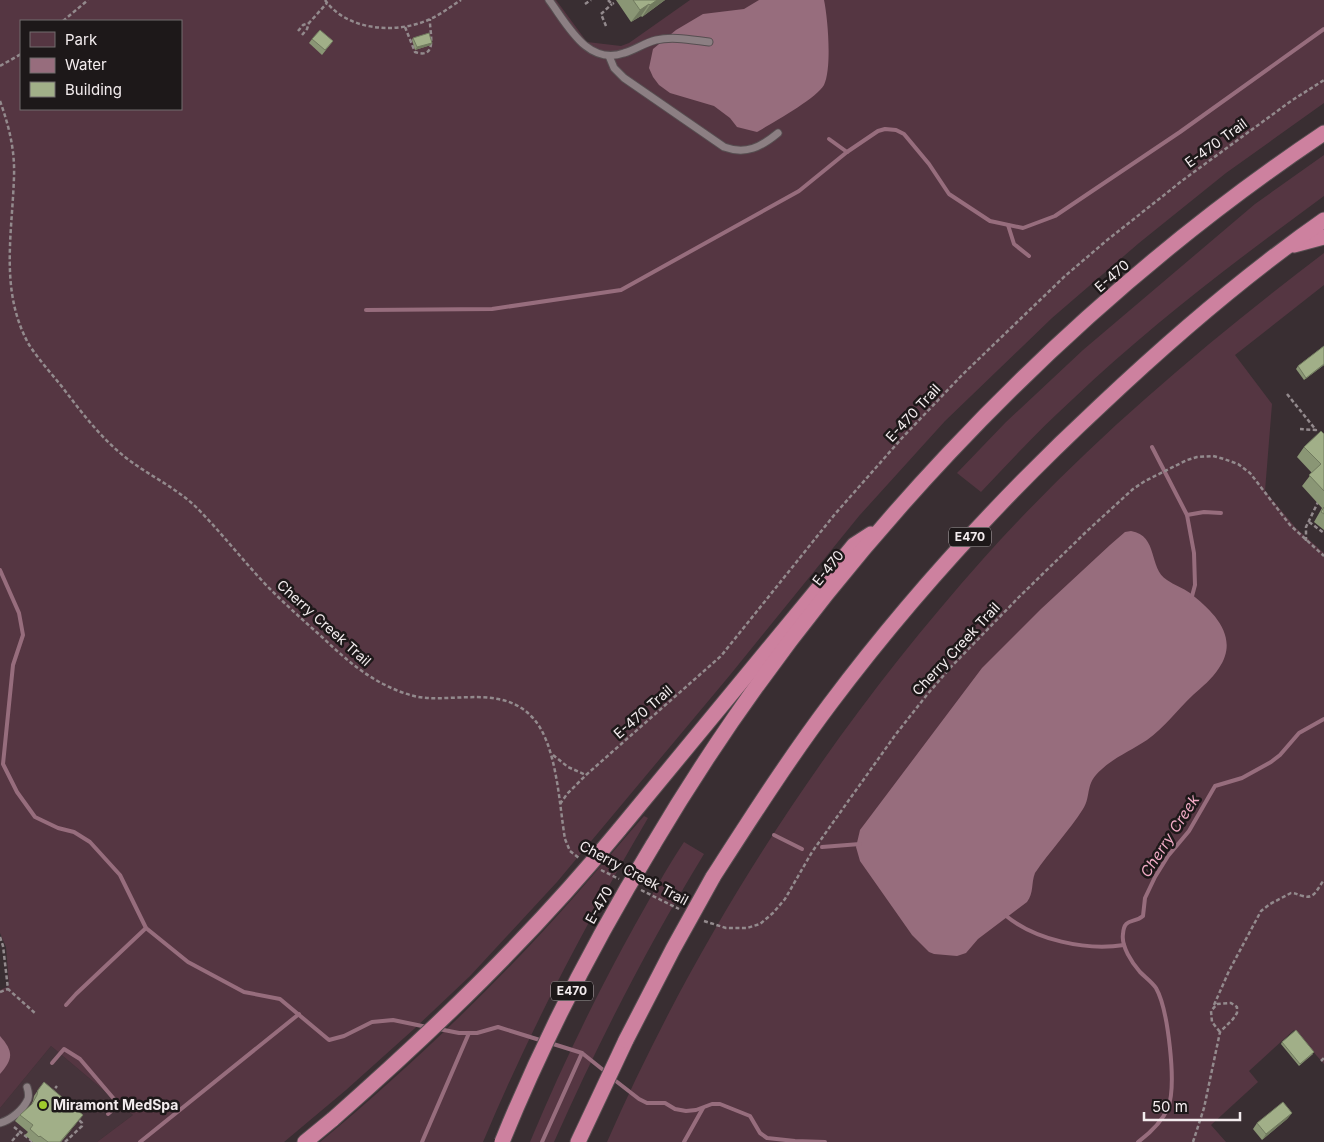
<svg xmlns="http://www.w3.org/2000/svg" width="1324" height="1142" viewBox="0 0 1324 1142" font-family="Inter,sans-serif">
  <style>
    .built { fill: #46343b }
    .green { fill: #553642; fill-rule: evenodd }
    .water { fill: #976d7d }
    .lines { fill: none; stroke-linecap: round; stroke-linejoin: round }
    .stream { stroke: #976d7d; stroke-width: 4 }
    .service-casing { stroke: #574e51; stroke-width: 9 }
    .motorway-casing { stroke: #574e51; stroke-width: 17 }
    .path { stroke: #938a8d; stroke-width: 2.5; stroke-dasharray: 4 2.5; stroke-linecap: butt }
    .service { stroke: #8c7f83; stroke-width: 7 }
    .motorway { stroke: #cd819f; stroke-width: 15 }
    .motorway-bridge-casing { stroke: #574e51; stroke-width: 17; stroke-linecap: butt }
    .motorway-bridge { stroke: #cd819f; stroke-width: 15 }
    .wall { fill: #8a9675 }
    .shaded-wall { fill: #717a5f }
    .building { fill: #a1af88; stroke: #717a5f }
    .poi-dot { fill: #9fca2c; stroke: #1d1819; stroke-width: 2 }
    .labels { text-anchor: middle; stroke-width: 5; stroke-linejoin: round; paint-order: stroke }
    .shield { fill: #1d1819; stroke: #b3acae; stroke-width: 1 }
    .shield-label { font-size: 12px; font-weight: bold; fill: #f3ecee }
    .street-label { font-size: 14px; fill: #f3ecee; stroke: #1d1819 }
    .poi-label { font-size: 14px; font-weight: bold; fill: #f3ecee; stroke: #1d1819; text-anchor: start }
    .water-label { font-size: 15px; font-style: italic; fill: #f0abc5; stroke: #1d1819 }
  </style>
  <rect width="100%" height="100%" fill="#392e32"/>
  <polygon class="built" points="51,1046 133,1115 97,1142 0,1142 0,1108"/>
  <g class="green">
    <path d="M0,0h556l31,42 34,4 8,-3 61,-43h634v103l-98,70 -87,70 -87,75 -107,103 -86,95 -129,159 -173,207 -87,94 -56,53 -68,61 -62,52h-187l36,-27 -82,-69 -51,62v-118l9,-4 -3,-39 -6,-14zM21,21h160v88h-160z"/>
    <path d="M1324,155v41c-86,63 -172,128 -250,202 -33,30 -63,62 -93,94l-24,-19 49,-51 77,-72 172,-146z"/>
    <path d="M1324,253v32l-89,70 37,49 -7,87 31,37 28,25v511l-30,-34 -45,41 9,11 -47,43 15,17h-619c93,-212 222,-410 376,-583 102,-114 219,-213 341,-306z"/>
    <path d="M644,816l4,2c-62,105 -118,212 -165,324h-163c75,-62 146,-129 214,-201 38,-40 73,-83 110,-125z"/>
    <path d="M684,842l20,12c-57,93 -106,189 -150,288h-24c31,-74 66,-147 105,-217 16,-28 31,-56 49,-83z"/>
  </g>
  <g class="water">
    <path d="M759,0h65c4,19 8,68 0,85 -7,13 -53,39 -67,47l-20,-5 -7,-9 -16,-12 -44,-13 -11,-8 -6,-8 -4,-9 4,-19 23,-19 27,-16 41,-5z"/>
    <path d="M1131,531c28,5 17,37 36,49 7,5 16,8 23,13 24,19 50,44 29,75 -7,11 -17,19 -26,27 -16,15 -29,33 -46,45 -15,10 -32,17 -45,29 -18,15 -10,26 -19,40 -14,22 -33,42 -48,64 -4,10 -1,20 -8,29l-49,37 -12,14 -9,3 -23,-2 -5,-2 -17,-17 -52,-74 -4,-14 4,-17 122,-162 59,-59 69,-64 15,-13z"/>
    <path d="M0,1036c14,16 13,23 0,38z"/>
  </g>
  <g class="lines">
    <g class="stream">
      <polyline points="829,139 847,152"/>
      <polyline points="1008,225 1014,244 1029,256"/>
      <polyline points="366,310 492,309 621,290 799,191 847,152 878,131 885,129 896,130 904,134 929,164 949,194 990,221 1023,228 1055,216 1180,132 1324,29"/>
      <polyline points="1152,447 1187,515 1194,553 1195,585 1191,600"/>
      <polyline points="1187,515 1204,512 1221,513"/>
      <polyline points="0,570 19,613 23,635 13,665 3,764 17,792 35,817 58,828 74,832 90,842 120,875 146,928 188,962 244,992 280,999 329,1040 344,1036 372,1022 393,1020 427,1027"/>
      <polyline points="774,835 802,849"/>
      <polyline points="822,847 860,844"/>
      <path d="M1005,915c30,25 81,36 119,30"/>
      <polyline points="66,1005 76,994 146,928"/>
      <polyline points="439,1029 459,1033 477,1033 498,1027 543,1041"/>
      <polyline points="550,1043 582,1053 607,1073"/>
      <polyline points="52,1063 64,1049 80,1059 114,1099 115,1108 108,1114"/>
      <polyline points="612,1078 639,1099 647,1103 665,1103 675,1109 686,1111 696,1110 712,1104 720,1104 750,1116 760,1133 767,1138 795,1141 825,1142"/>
      <polyline points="140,1142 299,1014"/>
      <polyline points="422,1142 469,1033"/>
      <polyline points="542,1142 582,1053"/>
      <polyline points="684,1142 703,1108"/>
      <path d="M1138,1142c12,-9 24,-20 30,-34 9,-23 0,-99 -12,-120 -4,-6 -11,-11 -16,-16 -8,-9 -19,-26 -17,-38 1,-17 11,-10 20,-18l2,-18 10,-21 13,-21 21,-25 26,-45 27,-8 29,-16 9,-7 19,-22 25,-14"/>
    </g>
    <defs>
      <g id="service">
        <path d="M549,0c18,24 38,66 75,53 11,-3 20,-10 32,-13 17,-4 36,0 53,2"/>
        <path d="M609,56l5,12 10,10 100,69c22,8 37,0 54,-14"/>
        <path d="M0,1123c11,-3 23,-13 28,-24 1,-4 0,-9 -1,-12"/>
      </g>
      <g id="motorway">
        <polyline points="1294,245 1324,237"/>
        <polyline points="619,830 854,545 871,534"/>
        <path d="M653,845c163,-276 404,-533 671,-712"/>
        <path d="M713,877c38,-59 75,-117 117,-173 81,-108 172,-207 271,-299 70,-66 144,-130 223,-185"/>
        <polyline points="305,1142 333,1119"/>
        <polyline points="578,1142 626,1040"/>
      </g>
    </defs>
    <use href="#service" class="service-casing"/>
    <use href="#motorway" class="motorway-casing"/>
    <g class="path">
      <path d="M325,0c22,31 71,34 103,20 12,-5 22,-13 33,-20"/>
      <polyline points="608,0 612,4 614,3"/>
      <polyline points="585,4 591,0"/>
      <polyline points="63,21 88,0"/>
      <polyline points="606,26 601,14 612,4"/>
      <path d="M405,27l10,25c24,8 14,-21 15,-33"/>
      <polyline points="298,31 303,25 309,23"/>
      <polyline points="302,35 307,29 309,23 327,3"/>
      <polyline points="0,66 21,54"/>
      <path d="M0,101c9,25 15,49 14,76 -2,59 -14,113 14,166 10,16 23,30 35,45 19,25 37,49 62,69 24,19 53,31 75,54 24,25 45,52 69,77 17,17 35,33 53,49 19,18 38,35 61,47 14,7 29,13 44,14 34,2 77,-10 104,18 26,25 28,88 34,123l5,12 9,7"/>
      <polyline points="1287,394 1316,430 1300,429"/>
      <polyline points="1309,522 1324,533"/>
      <polyline points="1306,541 1306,527 1319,500"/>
      <polyline points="553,755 568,767 586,775"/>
      <polyline points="560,804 567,794 586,775 721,656 835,514 902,438 963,374 1065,276 1106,241 1183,180 1291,101 1324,80"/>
      <polyline points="601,870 619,879"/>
      <polyline points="641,890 679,909"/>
      <polyline points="704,921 726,928 747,928 760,924 773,913 785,899 812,852 896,734 926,696 950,668 1020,596 1087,531 1133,489 1145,481 1187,460 1197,457 1213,456 1224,459 1238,464 1250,473 1290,525 1324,556"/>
      <polyline points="0,937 3,946 8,989 36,1014"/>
      <polyline points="0,992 8,989"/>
      <path d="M1214,1005l15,-34 32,-60 9,-7 21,-11c5,0 7,2 12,3 12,4 15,-9 21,-16"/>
      <polyline points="1321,1061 1324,1058"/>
      <polyline points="51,1093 57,1086"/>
      <polyline points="77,1113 82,1107"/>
      <polyline points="14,1127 33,1142"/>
      <polyline points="12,1141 20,1132"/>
      <polyline points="65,1142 82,1126 82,1123 77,1118"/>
      <polyline points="1193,1142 1204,1108 1220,1032 1233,1019 1237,1013 1237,1007 1231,1003 1217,1004 1211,1011 1212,1022 1220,1032"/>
    </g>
    <use href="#service" class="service"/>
    <use href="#motorway" class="motorway"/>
    <defs>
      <g id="motorway-bridge">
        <polyline points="626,1040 673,949 713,877"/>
        <path d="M333,1119c102,-90 200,-184 286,-289"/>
        <path d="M502,1142c42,-103 93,-202 151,-297"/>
      </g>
    </defs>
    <use href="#motorway-bridge" class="motorway-bridge-casing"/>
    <use href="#motorway-bridge" class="motorway-bridge"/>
  </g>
  <g class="wall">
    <polygon points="616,0 665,0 642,17 641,16 631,22"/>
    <polygon points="413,38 431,45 415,50 412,40"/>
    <polygon points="312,39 333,41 322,55 309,43"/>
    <polygon points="1324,346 1324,365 1304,380 1296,369 1298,366"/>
    <polygon points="1324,434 1324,530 1314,522 1322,508 1302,486 1312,473 1297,457 1304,447"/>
    <polygon points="1282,1042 1313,1054 1299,1066 1281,1044"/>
    <polygon points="38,1090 78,1121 61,1142 33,1142 25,1135 28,1132 15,1121 20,1115 31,1105 33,1101 34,1096"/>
    <polygon points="1292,1113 1287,1119 1262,1140 1253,1129 1257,1123"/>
  </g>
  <g class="shaded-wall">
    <polygon points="657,0 665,0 642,17 650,5"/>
    <polygon points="649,4 641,16 631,22 640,10"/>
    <polygon points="432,43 431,45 415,50 417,47"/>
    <polygon points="1324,364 1324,365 1304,380 1306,378"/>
    <polygon points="1292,1113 1287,1119 1262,1140 1266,1134"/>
    <polygon points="83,1115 78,1121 61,1142 60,1142"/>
  </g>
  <g class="building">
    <polygon points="633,0 657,0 650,5 649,4 640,10"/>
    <polygon points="320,30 333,41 325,50 312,39"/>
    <polygon points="429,33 432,43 417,47 413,38"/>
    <polygon points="1324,346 1324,364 1306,378 1298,366"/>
    <polygon points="1321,431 1324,434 1324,491 1309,475 1321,464 1304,447"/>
    <polygon points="1324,507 1324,514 1321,512"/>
    <polygon points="1296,1030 1314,1052 1300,1064 1282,1042"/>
    <polygon points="44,1082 83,1115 60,1142 48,1142 40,1136 39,1137 30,1129 33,1125 20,1115 32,1104 37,1095 38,1090"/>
    <polygon points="1283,1102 1292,1113 1266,1134 1257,1123"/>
  </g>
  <circle class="poi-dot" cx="43" cy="1105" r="5"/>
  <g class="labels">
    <g class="shield">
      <rect x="949" y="527.5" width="42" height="19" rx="4"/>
      <rect x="551" y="981.5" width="42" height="19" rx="4"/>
    </g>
    <g class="shield-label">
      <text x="970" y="541">E470</text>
      <text x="572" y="995">E470</text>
    </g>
    <g class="street-label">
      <text transform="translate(1216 143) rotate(-36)" y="5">E-470 Trail</text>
      <text transform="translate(1112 276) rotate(-41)" y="5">E-470</text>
      <text transform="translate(913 413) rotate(-47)" y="5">E-470 Trail</text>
      <text transform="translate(828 568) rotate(-51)" y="5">E-470</text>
      <text transform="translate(324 623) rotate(42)" y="5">Cherry Creek Trail</text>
      <text transform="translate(956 649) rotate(-47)" y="5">Cherry Creek Trail</text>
      <text transform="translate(643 712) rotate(-41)" y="5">E-470 Trail</text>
      <text transform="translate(634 873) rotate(28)" y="5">Cherry Creek Trail</text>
      <text transform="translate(599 905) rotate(-61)" y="5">E-470</text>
    </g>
    <g class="poi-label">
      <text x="53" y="1110">Miramont MedSpa</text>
    </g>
    <g class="water-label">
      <text transform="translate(1170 836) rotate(-57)" y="5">Cherry Creek</text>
    </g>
  </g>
  <rect x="20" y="20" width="162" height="90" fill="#1d1819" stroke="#736d6e"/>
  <rect x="30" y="32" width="25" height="15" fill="#553642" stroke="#736d6e"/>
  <text x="65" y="45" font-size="15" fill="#f3ecee">Park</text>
  <rect x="30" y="58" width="25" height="15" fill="#976d7d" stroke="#736d6e"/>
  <text x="65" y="70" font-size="15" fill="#f3ecee">Water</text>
  <rect x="30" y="82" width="25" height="15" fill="#a1af88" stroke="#736d6e"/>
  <text x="65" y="95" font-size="15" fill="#f3ecee">Building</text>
  <path d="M1144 1112v8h96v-8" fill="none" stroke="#f3ecee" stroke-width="2.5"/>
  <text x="1152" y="1112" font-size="15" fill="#f3ecee" stroke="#1d1819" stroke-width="4" paint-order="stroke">50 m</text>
</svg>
